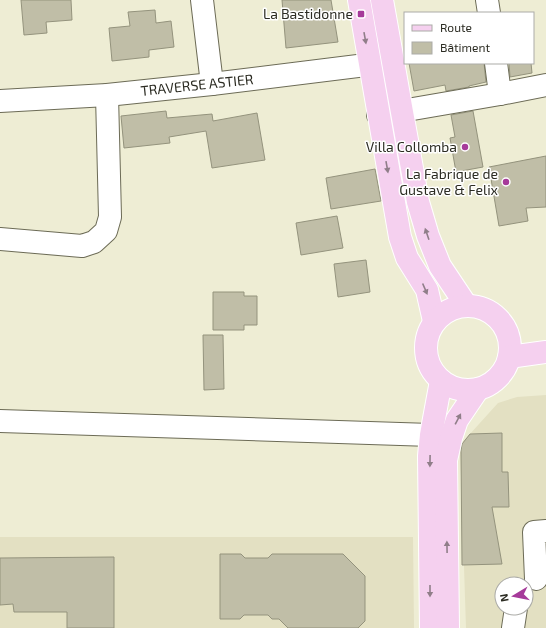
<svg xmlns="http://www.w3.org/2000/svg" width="546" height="628" viewBox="0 0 546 628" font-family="'Exo 2',sans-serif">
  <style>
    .built { fill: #e3e0c2; fill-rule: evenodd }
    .building { fill: #c0bea7; stroke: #94937d }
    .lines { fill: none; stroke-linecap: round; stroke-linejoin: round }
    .minor-casing { stroke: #6c6b56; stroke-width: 24 }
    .major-casing { stroke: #fff; stroke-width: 24 }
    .minor { stroke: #fff; stroke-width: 22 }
    .major { stroke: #f5d0ef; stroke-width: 22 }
    .oneway { fill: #907e89 }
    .poi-dot { fill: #a63a9a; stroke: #fff; stroke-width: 1.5 }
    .labels { text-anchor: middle; stroke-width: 3; stroke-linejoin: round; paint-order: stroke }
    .poi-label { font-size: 14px; fill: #2c2c23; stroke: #fff; text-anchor: end }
    .street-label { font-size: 14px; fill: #2c2c23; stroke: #fff }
  </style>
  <rect width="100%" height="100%" fill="#eeedd4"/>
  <g class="built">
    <path d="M546,395v233h-80l-6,-183 38,-42 19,-6zM502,584h24v24h-24z"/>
    <polygon points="0,537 413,537 414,628 0,628"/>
  </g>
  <g class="building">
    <polygon points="21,0 71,0 72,20 46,22 47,33 24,35"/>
    <polygon points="282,0 331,0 338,42 286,48"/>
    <polygon points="155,10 156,23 171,21 174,47 149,50 149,57 112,61 109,28 130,26 128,12"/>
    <polygon points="409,63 484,63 486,82 469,86 469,87 446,91 445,85 414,91"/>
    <polygon points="509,63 531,63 532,73 510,77"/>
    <polygon points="166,111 167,118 212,114 213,121 257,113 265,160 212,168 206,131 169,137 170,143 124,148 121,116"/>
    <polygon points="473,111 483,167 456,172 450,138 455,137 451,115"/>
    <polygon points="546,156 546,207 526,208 528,221 499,226 489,167"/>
    <polygon points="375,169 381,201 331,209 326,178"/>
    <polygon points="337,216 343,248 301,255 296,223"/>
    <polygon points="366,260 370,292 338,297 334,264"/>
    <polygon points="213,292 244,292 244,296 257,296 257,325 244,325 244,330 213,330"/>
    <polygon points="203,335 223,335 224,389 204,390"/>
    <polygon points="502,433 502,472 508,472 509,507 492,507 502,564 462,565 461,451 462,444 470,434"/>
    <polygon points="220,554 241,554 245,558 268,558 272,554 343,554 365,576 365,621 358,628 288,628 279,619 272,619 268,615 244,615 240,619 220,619"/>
    <polygon points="114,557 114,628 67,628 67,612 14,612 13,604 0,605 0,558"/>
  </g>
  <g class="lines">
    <defs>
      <g id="minor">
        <polyline points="202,0 212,84"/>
        <polyline points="487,0 489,13"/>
        <polyline points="496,63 500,94"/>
        <polyline points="0,101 107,95 212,84 390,62"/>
        <polyline points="378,115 500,94 546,85"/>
        <polyline points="0,239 82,246 94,242 106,231 110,217 107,95"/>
        <polyline points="0,421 431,435"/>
        <polyline points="536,579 534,532 546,531"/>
        <polyline points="513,628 516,608"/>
      </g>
      <g id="major">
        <polyline points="359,0 400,237 407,258 427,290 434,321"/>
        <polyline points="382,0 418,202 428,236 440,266 466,305"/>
        <circle cx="468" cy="348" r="42"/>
        <polyline points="509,357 546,352"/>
        <polyline points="431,628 429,456 431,435 441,381"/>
        <polyline points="448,628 446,460 451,438 457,420 478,389"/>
      </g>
    </defs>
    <use href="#minor" class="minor-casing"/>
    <use href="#major" class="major-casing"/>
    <use href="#minor" class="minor"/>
    <use href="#major" class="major"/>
  </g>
  <defs><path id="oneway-solid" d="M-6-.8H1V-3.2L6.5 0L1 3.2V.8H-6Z"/></defs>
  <g class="oneway">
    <use href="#oneway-solid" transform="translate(365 38) rotate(80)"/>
    <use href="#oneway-solid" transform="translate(387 167) rotate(80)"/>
    <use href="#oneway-solid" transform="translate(427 234) rotate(-109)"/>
    <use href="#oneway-solid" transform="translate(425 289) rotate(67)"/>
    <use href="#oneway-solid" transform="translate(458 419) rotate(-62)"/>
    <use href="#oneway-solid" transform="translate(430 461) rotate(91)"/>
    <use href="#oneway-solid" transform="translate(447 547) rotate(-91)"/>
    <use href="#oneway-solid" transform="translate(430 591) rotate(90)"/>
  </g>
  <g class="poi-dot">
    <rect x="357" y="10" width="8" height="8" rx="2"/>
    <circle cx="465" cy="147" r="4"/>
    <circle cx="506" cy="182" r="4"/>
  </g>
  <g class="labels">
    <g class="poi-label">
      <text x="353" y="19">La Bastidonne</text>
      <text x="457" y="152">Villa Collomba</text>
      <text x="498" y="179">La Fabrique de<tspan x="498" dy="16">Gustave &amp; Felix</tspan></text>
    </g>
    <g class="street-label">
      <text transform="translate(197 85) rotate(-6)" y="5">TRAVERSE ASTIER</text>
    </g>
  </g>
  <rect x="404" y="12" width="130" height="52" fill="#ffffff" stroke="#ababa7"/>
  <rect x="412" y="25" width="20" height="6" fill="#f5d0ef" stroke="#ababa7"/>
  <text x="440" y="32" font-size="12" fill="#2c2c23">Route</text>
  <rect x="412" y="42" width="20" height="12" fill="#c0bea7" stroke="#ababa7"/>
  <text x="440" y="52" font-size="12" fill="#2c2c23">Bâtiment</text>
  <g transform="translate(514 596) rotate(260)"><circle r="19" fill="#ffffff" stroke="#ababa7"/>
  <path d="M0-3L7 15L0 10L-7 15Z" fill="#a63a9a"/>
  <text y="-6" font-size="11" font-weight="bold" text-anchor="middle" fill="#2c2c23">N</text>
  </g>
</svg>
